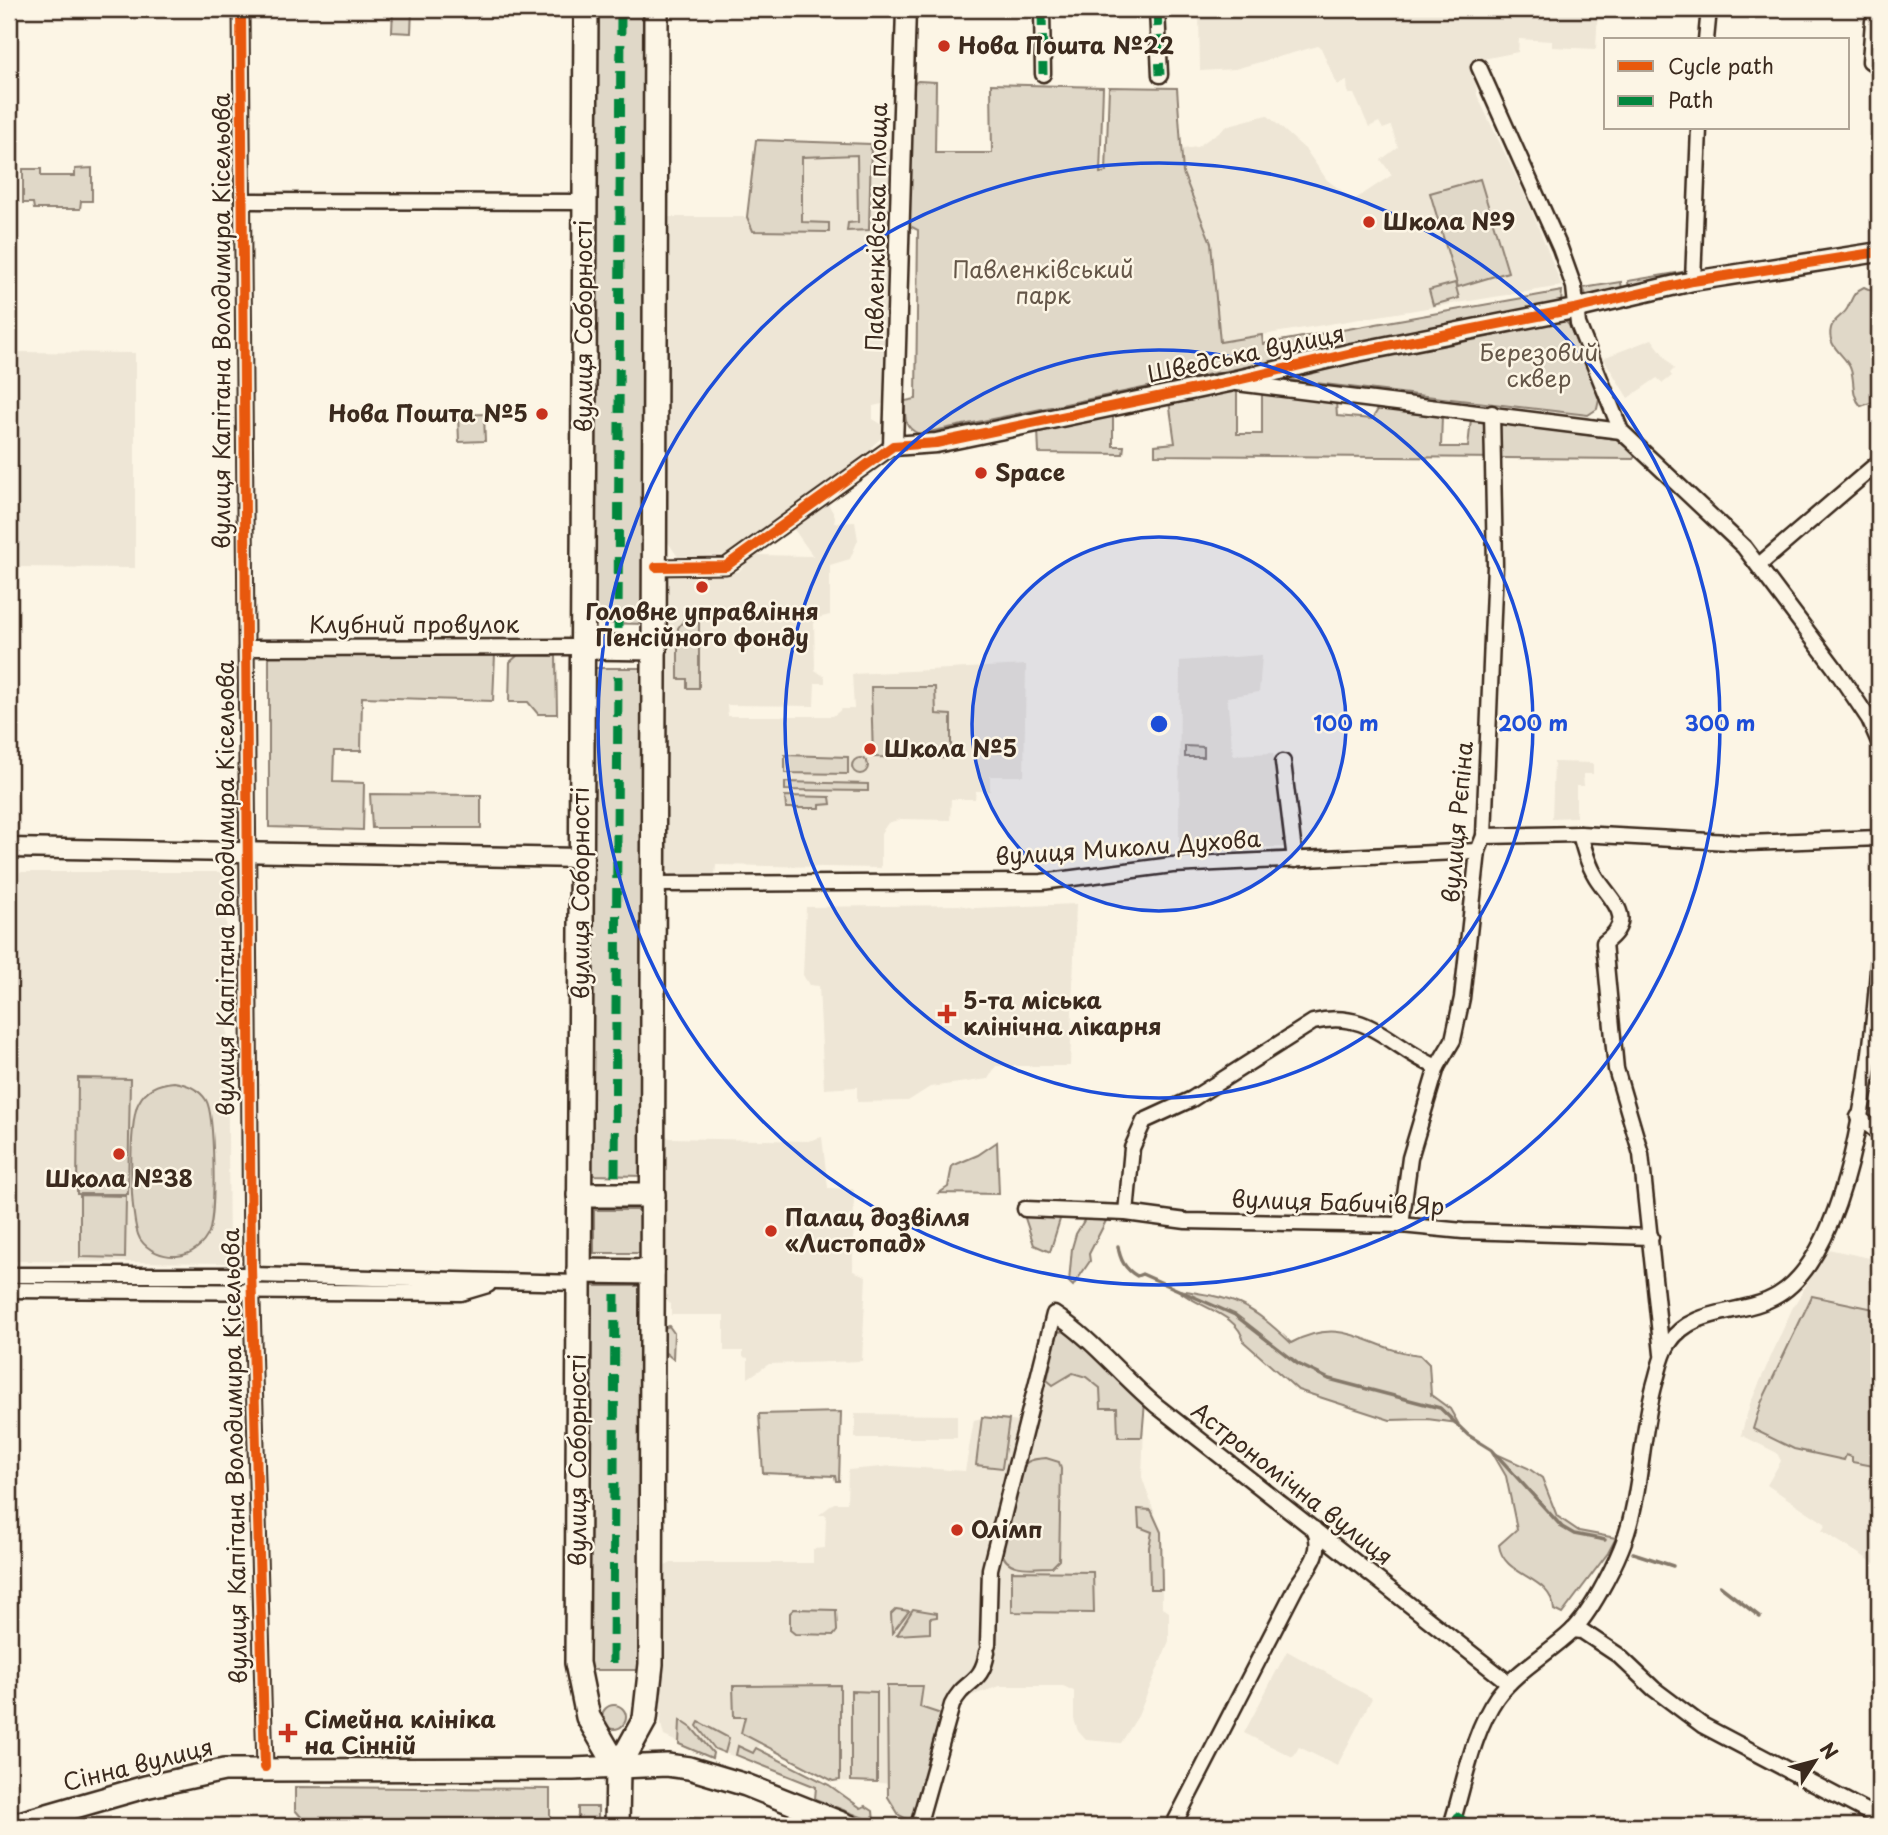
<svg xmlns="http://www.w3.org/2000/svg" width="1888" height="1835" viewBox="0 0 1888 1835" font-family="'Playpen Sans',sans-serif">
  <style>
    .built { fill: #eee6d6 }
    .green { fill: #e0d8c8; stroke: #8e8173; stroke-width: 2 }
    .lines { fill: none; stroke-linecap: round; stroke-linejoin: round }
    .stream { stroke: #85796b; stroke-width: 3.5 }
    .minor-casing { stroke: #3b2a1e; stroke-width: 19 }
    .tertiary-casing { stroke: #3b2a1e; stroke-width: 23 }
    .secondary-casing { stroke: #3b2a1e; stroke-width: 26 }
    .primary-casing { stroke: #3b2a1e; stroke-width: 28 }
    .minor { stroke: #fcf5e5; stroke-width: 14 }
    .tertiary { stroke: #fcf5e5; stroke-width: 18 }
    .secondary { stroke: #fcf5e5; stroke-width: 21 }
    .primary { stroke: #fcf5e5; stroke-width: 23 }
    .quiet { stroke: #00873e; stroke-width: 9; stroke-dasharray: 18 9; stroke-linecap: butt }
    .cycleway-casing { stroke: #fcf5e5; stroke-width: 15 }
    .cycleway { stroke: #e8590c; stroke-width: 10 }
    .ring { fill: none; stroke: #1d4ed8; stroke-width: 3.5 }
    .poi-dot { fill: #c8321e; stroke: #fcf5e5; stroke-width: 2.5 }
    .labels { text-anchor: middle; stroke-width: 5; stroke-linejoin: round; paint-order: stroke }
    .poi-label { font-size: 23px; font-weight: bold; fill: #3b2a1e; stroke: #fcf5e5; text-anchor: start }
    .street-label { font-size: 23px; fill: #3b2a1e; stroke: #fcf5e5 }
    .park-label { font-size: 23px; fill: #645648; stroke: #fcf5e5 }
    .centre { fill: #1d4ed8; stroke: #fcf5e5; stroke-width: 3.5 }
    .ring-label { font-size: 21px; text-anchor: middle; font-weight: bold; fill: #1d4ed8; stroke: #fcf5e5; stroke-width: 5; stroke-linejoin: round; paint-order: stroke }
  </style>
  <rect width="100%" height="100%" fill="#fcf5e5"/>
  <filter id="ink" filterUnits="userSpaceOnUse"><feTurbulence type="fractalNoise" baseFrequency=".0143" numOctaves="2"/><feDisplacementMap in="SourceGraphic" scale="14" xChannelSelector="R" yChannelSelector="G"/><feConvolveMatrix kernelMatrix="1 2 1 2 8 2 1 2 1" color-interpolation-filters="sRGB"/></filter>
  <g filter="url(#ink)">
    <g class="built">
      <polygon points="1199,9 1598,9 1596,49 1552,47 1552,41 1519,39 1518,52 1473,61 1477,95 1529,204 1562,286 1220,342 1211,243 1183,173 1183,149 1197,147 1229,125 1267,115 1306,150 1327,180 1354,200 1392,175 1381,160 1398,147 1391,126 1383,129 1379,122 1369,127 1354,94 1348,94 1347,81 1337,85 1321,48 1318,46 1235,69 1200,71"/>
      <polygon points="756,140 896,145 887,403 873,406 873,419 883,425 885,435 873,445 870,453 730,555 678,557 665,538 667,217 747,217"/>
      <polygon points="1652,339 1674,369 1670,373 1672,376 1663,383 1657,378 1628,398 1603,358"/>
      <polygon points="11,352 135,353 135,568 9,567"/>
      <polygon points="827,502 835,516 834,523 855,522 858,540 850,559 830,565 830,615 814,619 815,670 825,677 825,683 815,683 814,706 727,705 728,716 833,716 842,709 854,709 852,674 1026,665 1024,776 990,776 990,791 976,791 975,799 951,799 950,820 901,819 888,823 881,833 881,868 716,865 715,876 671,874 665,866 664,857 666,579 677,572 738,572 755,555 813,556 793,528"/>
      <polygon points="1262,655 1259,692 1227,697 1233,755 1273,753 1275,762 1279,762 1286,847 1179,849 1180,661"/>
      <polygon points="1554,762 1593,763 1593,774 1583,774 1584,786 1576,786 1576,817 1552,818"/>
      <polygon points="20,872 226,872 229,1263 9,1261 9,1048 20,1047"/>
      <polygon points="1076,904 1070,1066 996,1066 988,1079 930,1087 908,1101 857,1102 857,1087 824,1089 819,986 809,985 803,975 806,907 959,905 974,908"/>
      <polygon points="663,1133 669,1138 808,1141 822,1137 828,1188 854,1189 853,1271 866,1276 862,1361 769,1364 748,1378 748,1358 743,1357 743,1351 724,1351 724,1315 671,1315 671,1305 663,1297 666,1200 662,1194"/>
      <polygon points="1828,1249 1879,1260 1879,1566 1822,1531 1826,1524 1767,1485 1781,1461 1777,1453 1741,1435 1750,1404 1792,1309"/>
      <polygon points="1060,1331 1065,1331 1145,1402 1142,1477 1161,1532 1162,1607 1169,1612 1169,1641 1138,1716 1121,1743 1086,1740 1078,1731 1074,1719 1074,1691 1063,1686 1000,1686 970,1696 958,1709 941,1714 922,1785 833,1781 760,1743 753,1754 738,1746 735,1757 715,1749 712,1758 664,1736 661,1724 663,1567 671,1563 813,1563 813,1549 825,1548 826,1515 819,1515 834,1503 847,1503 848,1470 893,1466 965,1471 974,1420 985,1417 1025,1423 1036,1416"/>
      <polygon points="855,1414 957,1415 957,1438 855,1438"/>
      <polygon points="1287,1651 1372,1698 1337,1766 1299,1747 1293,1757 1244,1733"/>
    </g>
    <g class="green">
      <polygon points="393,9 412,9 411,33 392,32"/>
      <polygon points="592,9 646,9 647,624 590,623"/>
      <path d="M918,81l18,1 -1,71h57l-1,-69 112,3 -3,86 6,-1 3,-85 68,1 6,85 28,70 9,99 42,-7 1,9 299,-53 -1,11 -642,132c-16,-7 -14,-17 -14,-33l11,-2 2,-169 -10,-5 -1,-6 4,-134z"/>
      <polygon points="756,140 871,144 869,230 847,231 848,223 858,222 857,155 802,157 802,222 829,223 829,232 753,231 747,217"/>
      <polygon points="92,168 92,201 81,201 80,209 34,209 33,203 23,203 23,169 41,169 41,176 75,176 75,169"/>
      <polygon points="1480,179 1508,272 1458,287 1430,193"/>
      <polygon points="1682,272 1677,277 1629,288 1628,281"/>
      <polygon points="1621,282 1622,290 1586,295 1583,288"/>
      <polygon points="1455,283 1459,298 1433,305 1429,290"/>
      <path d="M1864,287l15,7v106l-18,6c-10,-11 -6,-23 -10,-36 -4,-15 -25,-22 -20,-42 3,-10 14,-13 17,-21 5,-10 5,-15 16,-20z"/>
      <polygon points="1561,317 1569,325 1600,395 1597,409 1588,415 1290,380 1283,377"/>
      <polygon points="1224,391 1237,391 1237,434 1262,434 1262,394 1336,402 1337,416 1372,419 1379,408 1442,415 1441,447 1468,447 1471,419 1616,439 1636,455 1633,459 1155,455 1155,445 1175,443 1169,401"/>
      <polygon points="484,414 485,441 459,442 458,415"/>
      <polygon points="1113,414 1113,446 1124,446 1123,454 1039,453 1038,429"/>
      <polygon points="688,614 699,615 699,688 687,688 687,679 678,679 678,628"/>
      <polygon points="495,654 493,701 362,697 361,751 334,751 333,782 364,783 363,830 269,827 269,655"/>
      <polygon points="518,655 556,656 557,714 538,714 528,702 509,702 510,662"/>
      <polygon points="591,668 646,668 644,1176 589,1175"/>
      <polygon points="871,687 935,687 936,714 951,715 951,758 873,757"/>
      <polygon points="1185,746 1204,747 1204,757 1185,757"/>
      <polygon points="785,755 848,757 848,774 785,773"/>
      <circle cx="860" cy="766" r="8"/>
      <polygon points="785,782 868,784 868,791 785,790"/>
      <polygon points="370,794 481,795 481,828 372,828"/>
      <polygon points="785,796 830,797 831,804 820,805 820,808 786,808"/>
      <polygon points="78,1078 130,1079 128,1194 77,1194"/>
      <path d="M174,1082c13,2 25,7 32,18 9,15 10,115 3,132 -5,13 -18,23 -32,24 -14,1 -29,-5 -37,-17 -11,-18 -12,-120 -1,-137 7,-14 21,-19 35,-20z"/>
      <polygon points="997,1142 999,1194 939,1193 948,1187 952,1166 978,1155"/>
      <polygon points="80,1195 126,1196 125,1258 80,1257"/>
      <rect x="594" y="1210" width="48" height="43"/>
      <polygon points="1023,1212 1061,1216 1050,1252 1034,1245"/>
      <polygon points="1109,1215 1089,1254 1090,1261 1073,1286 1069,1282 1072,1248 1076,1234 1085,1219"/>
      <polygon points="589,1286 644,1286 643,1670 588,1670"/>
      <path d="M1178,1290c57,8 71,13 113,53 55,-30 78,8 129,12l9,9 2,31 19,14 8,14 -31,-4 -37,1 -92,-30 -54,-48c-6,-29 -46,-34 -66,-52z"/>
      <polygon points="1812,1296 1879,1310 1879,1467 1852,1462 1852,1457 1846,1455 1844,1460 1794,1449 1753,1429 1761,1403"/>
      <polygon points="669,1326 674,1333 673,1359 662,1350 662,1329"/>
      <polygon points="1065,1331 1078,1336 1145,1402 1142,1437 1118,1437 1117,1408 1101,1408 1100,1388 1086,1377 1073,1373 1053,1385 1047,1380 1058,1332"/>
      <polygon points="841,1412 839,1481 836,1481 835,1476 763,1473 759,1414"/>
      <polygon points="982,1417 1009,1420 1002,1468 976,1465"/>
      <path d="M1492,1452l36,16 14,10 15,38 22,15 37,7 -8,15 -46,61 -8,-4c-2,-35 -51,-32 -55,-65l18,-16 -11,-53z"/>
      <path d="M1046,1458l13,4 2,7 -2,91 -7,7c-17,0 -47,6 -50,-16 4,-19 11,-75 23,-87 6,-6 14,-5 21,-6z"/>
      <polygon points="1138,1509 1151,1510 1161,1532 1162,1589 1150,1589 1149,1547 1152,1532 1139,1527"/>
      <polygon points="1012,1571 1093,1572 1094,1613 1012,1612"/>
      <polygon points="794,1609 836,1610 837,1631 834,1635 795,1634 790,1630 790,1613"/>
      <polygon points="896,1609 909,1611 892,1633 891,1614"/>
      <polygon points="913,1609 937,1613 937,1617 930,1618 930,1633 897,1635"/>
      <polygon points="840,1685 840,1780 833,1781 741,1733 745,1717 734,1717 733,1686"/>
      <polygon points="887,1686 923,1686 920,1707 941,1714 912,1822 899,1815 888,1797"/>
      <polygon points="851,1691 877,1692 877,1782 851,1781"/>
      <circle cx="614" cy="1717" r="12"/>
      <polygon points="680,1720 692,1728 713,1753 712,1758 679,1744"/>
      <polygon points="699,1722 729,1738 725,1753 715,1749 697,1726"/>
      <polygon points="738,1746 753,1753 756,1748 829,1785 861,1808 865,1806 873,1811 874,1822 815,1799 816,1787 736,1755"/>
      <polygon points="295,1787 550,1789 550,1826 309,1826 295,1810"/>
      <rect x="578" y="1807" width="20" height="19"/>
    </g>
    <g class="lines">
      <g class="stream">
        <path d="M1118,1246c2,14 7,23 19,30l5,-2 93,41 63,49 31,15 111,29 28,27 24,15 70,77 12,7 31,6"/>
        <polyline points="1633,1553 1673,1566"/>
        <polyline points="1720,1586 1760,1617"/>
        <polyline points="1869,1663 1879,1664"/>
      </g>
      <defs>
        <g id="minor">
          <polyline points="241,9 251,1268 265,1767"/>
          <polyline points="1042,9 1043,74"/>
          <polyline points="1157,9 1160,75"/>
          <polyline points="1873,21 1870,61 1879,67"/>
          <polyline points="1706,40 1709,9"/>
          <polyline points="1479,67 1560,248 1574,287 1578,324 1621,431 1744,547 1834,667 1869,719 1879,742"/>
          <polyline points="242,201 585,202"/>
          <polyline points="1693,281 1699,128"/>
          <polyline points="1237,383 1621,431"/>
          <polyline points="1759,565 1879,462"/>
          <polyline points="656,567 726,566 893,446"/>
          <polyline points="246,648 582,647"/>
          <polyline points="1283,762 1295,860"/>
          <polyline points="1484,836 1580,834"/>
          <polyline points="654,884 1042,882 1172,865 1478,851"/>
          <polyline points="1858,1117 1879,1133"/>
          <polyline points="1025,1209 1126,1213 1186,1221 1401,1225 1463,1231 1651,1237"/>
          <path d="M1126,1213l6,-65 12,-27 48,-22 121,-77c57,-14 78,26 124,45"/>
          <polyline points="1401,1225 1410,1158 1437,1067 1453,1040 1462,998 1478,851 1484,836 1495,565 1492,413"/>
          <polyline points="9,1275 251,1275 579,1283"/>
          <polyline points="9,1290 461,1293 488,1285"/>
          <path d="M1662,1354l-21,-200 -25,-85 -12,-126c34,-25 7,-42 -8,-66 -8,-13 -12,-28 -16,-43l167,9 132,-5"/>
          <polyline points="1573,1630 1582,1631 1618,1655 1654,1689 1702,1725 1879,1818"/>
          <path d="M988,1644l2,-75 64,-255c39,25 67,62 103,92l352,277"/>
          <path d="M918,1826l34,-121c12,-26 30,-19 35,-53"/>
          <path d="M1173,1826l123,-239c12,-18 29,-36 18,-58"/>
          <path d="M1451,1826c14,-43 20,-91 46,-129 20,-27 51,-43 75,-66 18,-17 40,-60 49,-82 21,-50 19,-113 34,-166 4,-13 6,-28 14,-40 24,-37 75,-27 109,-48 77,-46 96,-257 101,-341"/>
        </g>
        <g id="tertiary">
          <polyline points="906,9 893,446 936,443 1229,382 1352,353 1574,309 1693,281 1879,252"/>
          <polyline points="9,848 581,858"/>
        </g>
        <polyline id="secondary" points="9,1826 145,1787 224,1770 573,1769 667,1765 689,1768 746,1785 849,1826"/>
        <g id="primary">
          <polyline points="586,9 577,1663 588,1717 618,1768"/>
          <polyline points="582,647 655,648"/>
          <polyline points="579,1195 653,1195"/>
          <polyline points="579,1271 652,1272"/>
          <polyline points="617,1826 618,1768 645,1719 651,1664 656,9"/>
        </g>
      </defs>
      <use href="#minor" class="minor-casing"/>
      <use href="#tertiary" class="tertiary-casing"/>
      <use href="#secondary" class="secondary-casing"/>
      <use href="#primary" class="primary-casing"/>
      <use href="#minor" class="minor"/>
      <use href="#tertiary" class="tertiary"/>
      <use href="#secondary" class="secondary"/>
      <use href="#primary" class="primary"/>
      <g class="quiet">
        <polyline points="1042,9 1043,74"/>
        <polyline points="1157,9 1160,75"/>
        <polyline points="618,629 621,9"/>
        <polyline points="615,1176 618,676"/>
        <polyline points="613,1663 615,1287"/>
        <polyline points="1454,1815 1472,1826"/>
      </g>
      <defs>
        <g id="cycleway">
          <polyline points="241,9 251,1268 265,1767"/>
          <polyline points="656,567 726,566 893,446 936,443 1229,382 1352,353 1574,309 1693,281 1879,252"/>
        </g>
      </defs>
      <use href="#cycleway" class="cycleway-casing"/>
      <use href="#cycleway" class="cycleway"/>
    </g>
  </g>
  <circle cx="1159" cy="724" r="187" fill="#1d4ed8" fill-opacity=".12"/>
  <g class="ring">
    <circle cx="1159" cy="724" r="187"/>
    <circle cx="1159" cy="724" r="374"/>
    <circle cx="1159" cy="724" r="561"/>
  </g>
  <g class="poi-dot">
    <circle cx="944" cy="46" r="7"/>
    <circle cx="1369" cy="222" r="7"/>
    <circle cx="542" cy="414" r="7"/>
    <circle cx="981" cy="473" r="7"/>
    <circle cx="702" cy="587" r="7"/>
    <circle cx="870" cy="749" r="7"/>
    <path d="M943.5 1003.5h7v7h7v7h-7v7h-7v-7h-7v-7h7z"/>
    <circle cx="119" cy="1154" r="7"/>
    <circle cx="771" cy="1231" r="7"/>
    <circle cx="957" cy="1530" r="7"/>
    <path d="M284.5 1722.5h7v7h7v7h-7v7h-7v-7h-7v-7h7z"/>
  </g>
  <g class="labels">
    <g class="poi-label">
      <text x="958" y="54">Нова Пошта №22</text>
      <text x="1383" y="230">Школа №9</text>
      <text x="528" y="422" text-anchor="end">Нова Пошта №5</text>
      <text x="995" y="481">Space</text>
      <text x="702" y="620" text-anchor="middle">Головне управління<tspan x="702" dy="26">Пенсійного фонду</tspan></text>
      <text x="884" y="757">Школа №5</text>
      <text x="963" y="1009">5-та міська<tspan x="963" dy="26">клінічна лікарня</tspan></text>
      <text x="119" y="1187" text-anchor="middle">Школа №38</text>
      <text x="785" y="1226">Палац дозвілля<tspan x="785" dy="26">«Листопад»</tspan></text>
      <text x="971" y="1538">Олімп</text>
      <text x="304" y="1728">Сімейна клініка<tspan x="304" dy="26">на Сінній</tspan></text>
    </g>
    <g class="street-label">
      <text transform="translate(877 227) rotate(-89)" y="8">Павленківська площа</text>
      <text transform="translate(222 321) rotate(-90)" y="8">вулиця Капітана Володимира Кісельова</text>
      <text transform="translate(584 326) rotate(-90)" y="8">вулиця Соборності</text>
      <text transform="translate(1246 354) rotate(-12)" y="8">Шведська вулиця</text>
      <text x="414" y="633">Клубний провулок</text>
      <text transform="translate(1458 822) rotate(-85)" y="8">вулиця Рєпіна</text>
      <text transform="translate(1128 848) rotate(-4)" y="8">вулиця Миколи Духова</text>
      <text transform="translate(226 888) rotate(-90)" y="8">вулиця Капітана Володимира Кісельова</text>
      <text transform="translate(581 893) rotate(-90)" y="8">вулиця Соборності</text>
      <text transform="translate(1338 1203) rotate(2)" y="8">вулиця Бабичів Яр</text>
      <text transform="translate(235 1456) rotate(-91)" y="8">вулиця Капітана Володимира Кісельова</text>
      <text transform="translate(578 1460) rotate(-90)" y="8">вулиця Соборності</text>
      <text transform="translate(1292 1484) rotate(38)" y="8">Астрономічна вулиця</text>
      <text transform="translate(138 1765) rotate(-14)" y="8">Сінна вулиця</text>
    </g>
    <g class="park-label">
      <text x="1043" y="278">Павленківський<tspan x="1043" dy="26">парк</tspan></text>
      <text x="1539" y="361">Березовий<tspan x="1539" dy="26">сквер</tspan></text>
    </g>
  </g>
  <circle cx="1159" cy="724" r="10" class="centre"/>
  <g class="ring-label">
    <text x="1346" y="731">100 m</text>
    <text x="1533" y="731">200 m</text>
    <text x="1720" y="731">300 m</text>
  </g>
  <rect width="1888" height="1835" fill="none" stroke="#fcf5e5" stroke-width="35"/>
  <rect x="18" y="18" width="1853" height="1800" fill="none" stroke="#3b2a1e" stroke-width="2.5" filter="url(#ink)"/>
  <rect x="1604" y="38" width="245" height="91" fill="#fcf5e5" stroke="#afa495" stroke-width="2"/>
  <rect x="1618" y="61" width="35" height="10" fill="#e8590c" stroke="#afa495" stroke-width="2"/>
  <text x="1668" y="74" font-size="21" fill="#3b2a1e">Cycle path</text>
  <rect x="1618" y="96" width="35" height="10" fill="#00873e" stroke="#afa495" stroke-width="2"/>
  <text x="1668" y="108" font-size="21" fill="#3b2a1e">Path</text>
  <g transform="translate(1815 1761) rotate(54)" stroke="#fcf5e5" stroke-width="5" paint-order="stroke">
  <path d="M0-5L12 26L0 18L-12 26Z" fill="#3b2a1e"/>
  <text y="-10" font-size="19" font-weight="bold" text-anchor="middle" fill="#3b2a1e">N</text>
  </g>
</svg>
